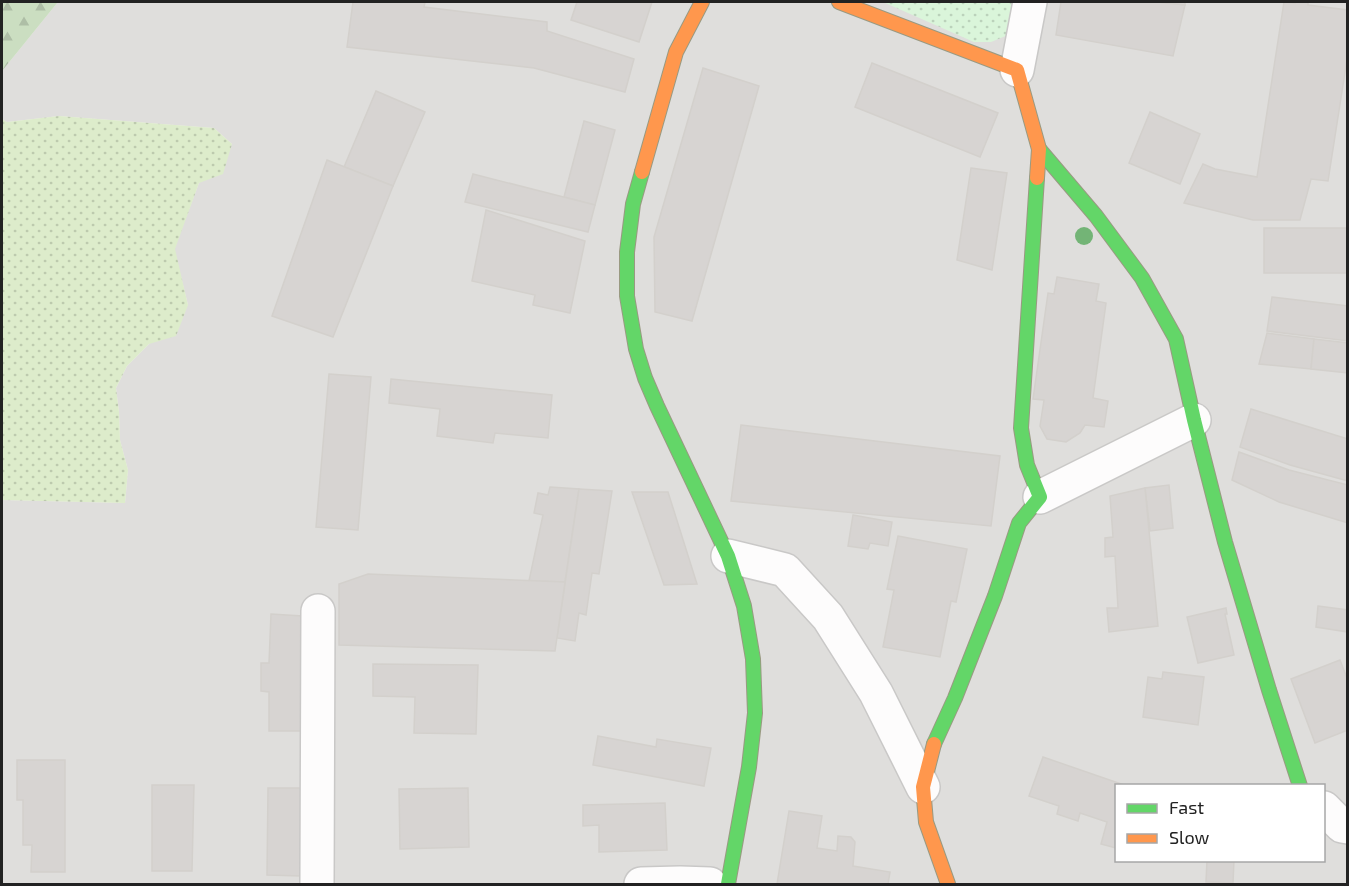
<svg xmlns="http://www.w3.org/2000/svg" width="1349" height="886" viewBox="0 0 1349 886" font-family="'Exo 2',sans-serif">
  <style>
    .residential { fill: #dfdedc; fill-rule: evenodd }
    .grass { fill: url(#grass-dots) }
    .forest { fill: url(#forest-firs) }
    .park { fill: url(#park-dots) }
    .building { fill: #d7d4d2; stroke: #d3d0cc; stroke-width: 1.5 }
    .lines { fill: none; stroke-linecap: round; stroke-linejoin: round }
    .street-casing { stroke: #c9c8c7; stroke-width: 36 }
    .fast-casing { stroke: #999a82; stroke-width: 16 }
    .slow-casing { stroke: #999a82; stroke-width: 16 }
    .street { stroke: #fdfcfc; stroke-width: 33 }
    .fast { stroke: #63d668; stroke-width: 14 }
    .slow { stroke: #ff974d; stroke-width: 14 }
    .tree { fill: #73b476 }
  </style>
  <defs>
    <pattern id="grass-dots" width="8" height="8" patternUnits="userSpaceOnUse" patternTransform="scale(1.5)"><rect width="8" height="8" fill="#ddeccb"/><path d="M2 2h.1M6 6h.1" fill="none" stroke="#bdcaae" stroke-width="1.8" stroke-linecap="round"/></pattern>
    <pattern id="forest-firs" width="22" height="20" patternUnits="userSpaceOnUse" patternTransform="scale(1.5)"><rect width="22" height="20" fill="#cbdec1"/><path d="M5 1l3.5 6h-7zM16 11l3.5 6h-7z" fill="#aebea6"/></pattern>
    <pattern id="park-dots" width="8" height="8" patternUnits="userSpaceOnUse" patternTransform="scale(1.5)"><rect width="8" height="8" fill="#daf5da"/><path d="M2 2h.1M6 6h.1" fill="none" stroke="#bbd2bb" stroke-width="1.8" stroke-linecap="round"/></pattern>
  </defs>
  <rect width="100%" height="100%" fill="#f0eeeb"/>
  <path class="residential" d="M58,2h1289v882h-1345v-384l123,3 3,-33 -8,-30 -1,-28 -3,-24 11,-22 61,-61 -14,-56 25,-66 33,-39 -18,-16 -155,-12 -52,6 -5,-3v-48zM1116,786h208v74h-208z"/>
  <polygon class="grass" points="59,116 214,128 232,144 223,174 199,183 175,249 188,305 176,336 149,344 127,366 116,388 119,412 120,440 128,470 125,503 2,500 2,119 7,122"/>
  <polygon class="forest" points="2,2 58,2 2,71"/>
  <polygon class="park" points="883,2 1020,2 1008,35 991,42 974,42"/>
  <g class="building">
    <polygon points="353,2 425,2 424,7 547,22 547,31 634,59 625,92 534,68 347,47"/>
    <polygon points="577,2 652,2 639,42 571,20"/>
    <polygon points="1061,2 1158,2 1185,5 1173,56 1056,35"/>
    <polygon points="1158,2 1185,2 1185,5"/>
    <polygon points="1284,2 1295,3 1295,2 1308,2 1308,5 1348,10 1348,53 1328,181 1311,179 1300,220 1253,220 1184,203 1203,164 1215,169 1257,177"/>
    <polygon points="872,63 998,113 980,157 855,107"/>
    <polygon points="703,68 759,86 692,321 655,312 654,237"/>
    <polygon points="376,91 425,112 393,186 344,167"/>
    <polygon points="1150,112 1200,134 1180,184 1129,163"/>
    <polygon points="584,121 615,130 595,205 564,197"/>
    <polygon points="327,160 393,186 333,337 272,316"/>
    <polygon points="971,168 1007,173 992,270 957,260"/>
    <polygon points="473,174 595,205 588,232 465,202"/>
    <polygon points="486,210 585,241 570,313 533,305 535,295 472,281"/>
    <rect x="1264" y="228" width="84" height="45"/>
    <polygon points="1057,277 1099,284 1096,301 1106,303 1093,398 1108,401 1104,427 1085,425 1080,433 1066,442 1047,439 1040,426 1044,400 1033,399 1048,293 1054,294"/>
    <polygon points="1272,297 1348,306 1348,341 1267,331"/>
    <polygon points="1267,333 1314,339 1311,369 1259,364"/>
    <polygon points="1314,339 1348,343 1348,373 1311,369"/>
    <polygon points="329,374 371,377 358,530 316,527"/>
    <polygon points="391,379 552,395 548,438 495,433 493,443 437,436 440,409 389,403"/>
    <polygon points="1251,409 1348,439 1348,481 1290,465 1240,447"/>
    <polygon points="741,425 1000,456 991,526 731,501"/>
    <polygon points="1239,452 1289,470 1348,485 1348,523 1279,502 1232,480"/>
    <polygon points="1169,485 1173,528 1150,531 1145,488"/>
    <polygon points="550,487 579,489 565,582 529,581 543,515 534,513 538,493 548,495"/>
    <polygon points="1145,488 1158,626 1109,632 1107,608 1118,608 1115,556 1105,557 1105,538 1113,537 1110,496"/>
    <polygon points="579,489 612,491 599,574 592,573 586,615 579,613 575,641 557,638"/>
    <polygon points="632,492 668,492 697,584 664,585"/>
    <polygon points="853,515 892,522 888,546 870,543 868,549 848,546"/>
    <polygon points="898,536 967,549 956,602 951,601 940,657 883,647 894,590 887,589"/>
    <polygon points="368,574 565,582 555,651 339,645 339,584"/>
    <polygon points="1318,606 1348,610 1348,632 1316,627"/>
    <polygon points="1226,608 1227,614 1225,614 1234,655 1198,663 1187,617"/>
    <polygon points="271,614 302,616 301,731 269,731 269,692 261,691 261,663 269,663"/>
    <polygon points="1340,660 1348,681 1348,730 1315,743 1291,679"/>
    <polygon points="373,664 478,665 476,734 414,733 415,697 373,696"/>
    <polygon points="1163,672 1204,677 1198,725 1143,717 1148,677 1162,679"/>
    <polygon points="598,736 656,747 657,739 711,748 704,786 593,765"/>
    <polygon points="1043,757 1127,786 1116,786 1116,848 1101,844 1107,822 1080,813 1078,821 1057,814 1059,806 1029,796"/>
    <polygon points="17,760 65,760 65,872 31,872 32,845 23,845 23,800 17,800"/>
    <polygon points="152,785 194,785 192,871 152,871"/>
    <polygon points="268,788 302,788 301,876 267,875"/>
    <polygon points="468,788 469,847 400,849 399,789"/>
    <polygon points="665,803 667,850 599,852 599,825 583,826 583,805"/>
    <polygon points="789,811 822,816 817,848 837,851 838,836 851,837 855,842 853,866 890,872 888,884 777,884"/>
    <polygon points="1207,860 1234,860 1233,883 1206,882"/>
  </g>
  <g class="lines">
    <defs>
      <g id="street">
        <polyline points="1017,70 1030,2"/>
        <polyline points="1040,497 1194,420"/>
        <polyline points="728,556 785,570 828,617 876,693 923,787"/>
        <polyline points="1324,808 1342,826 1348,827"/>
        <polyline points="317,884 318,611"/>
        <polyline points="641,884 680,883 710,884"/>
      </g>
      <g id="fast">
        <polyline points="1039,149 1096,216 1142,278 1176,339 1194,420 1225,542 1269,690 1300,786"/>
        <polyline points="642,172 633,204 627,252 627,296 636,349 645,378 657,406 728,556 744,606 753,659 755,713 749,767 728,884"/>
        <polyline points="934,744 955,698 995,596 1019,523 1040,497 1027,465 1021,428 1037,178"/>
      </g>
      <g id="slow">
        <polyline points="839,2 1017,70 1039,149 1037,178"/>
        <polyline points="642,172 676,52 702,2"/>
        <polyline points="934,744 923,787 926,822 948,884"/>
      </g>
    </defs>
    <use href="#street" class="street-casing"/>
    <use href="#fast" class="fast-casing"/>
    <use href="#slow" class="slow-casing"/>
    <use href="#street" class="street"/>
    <use href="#fast" class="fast"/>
    <use href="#slow" class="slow"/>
  </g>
  <circle class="tree" cx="1084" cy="236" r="9"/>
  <rect width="1349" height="886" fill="none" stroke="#222222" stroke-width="6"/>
  <rect x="1115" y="784" width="210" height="78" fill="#ffffff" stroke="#a7a7a7" stroke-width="1.5"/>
  <rect x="1127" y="804" width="30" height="9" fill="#63d668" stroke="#a7a7a7" stroke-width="1.5"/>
  <text x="1169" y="814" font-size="18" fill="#222222">Fast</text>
  <rect x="1127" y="834" width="30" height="9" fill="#ff974d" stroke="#a7a7a7" stroke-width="1.5"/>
  <text x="1169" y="844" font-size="18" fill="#222222">Slow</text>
</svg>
